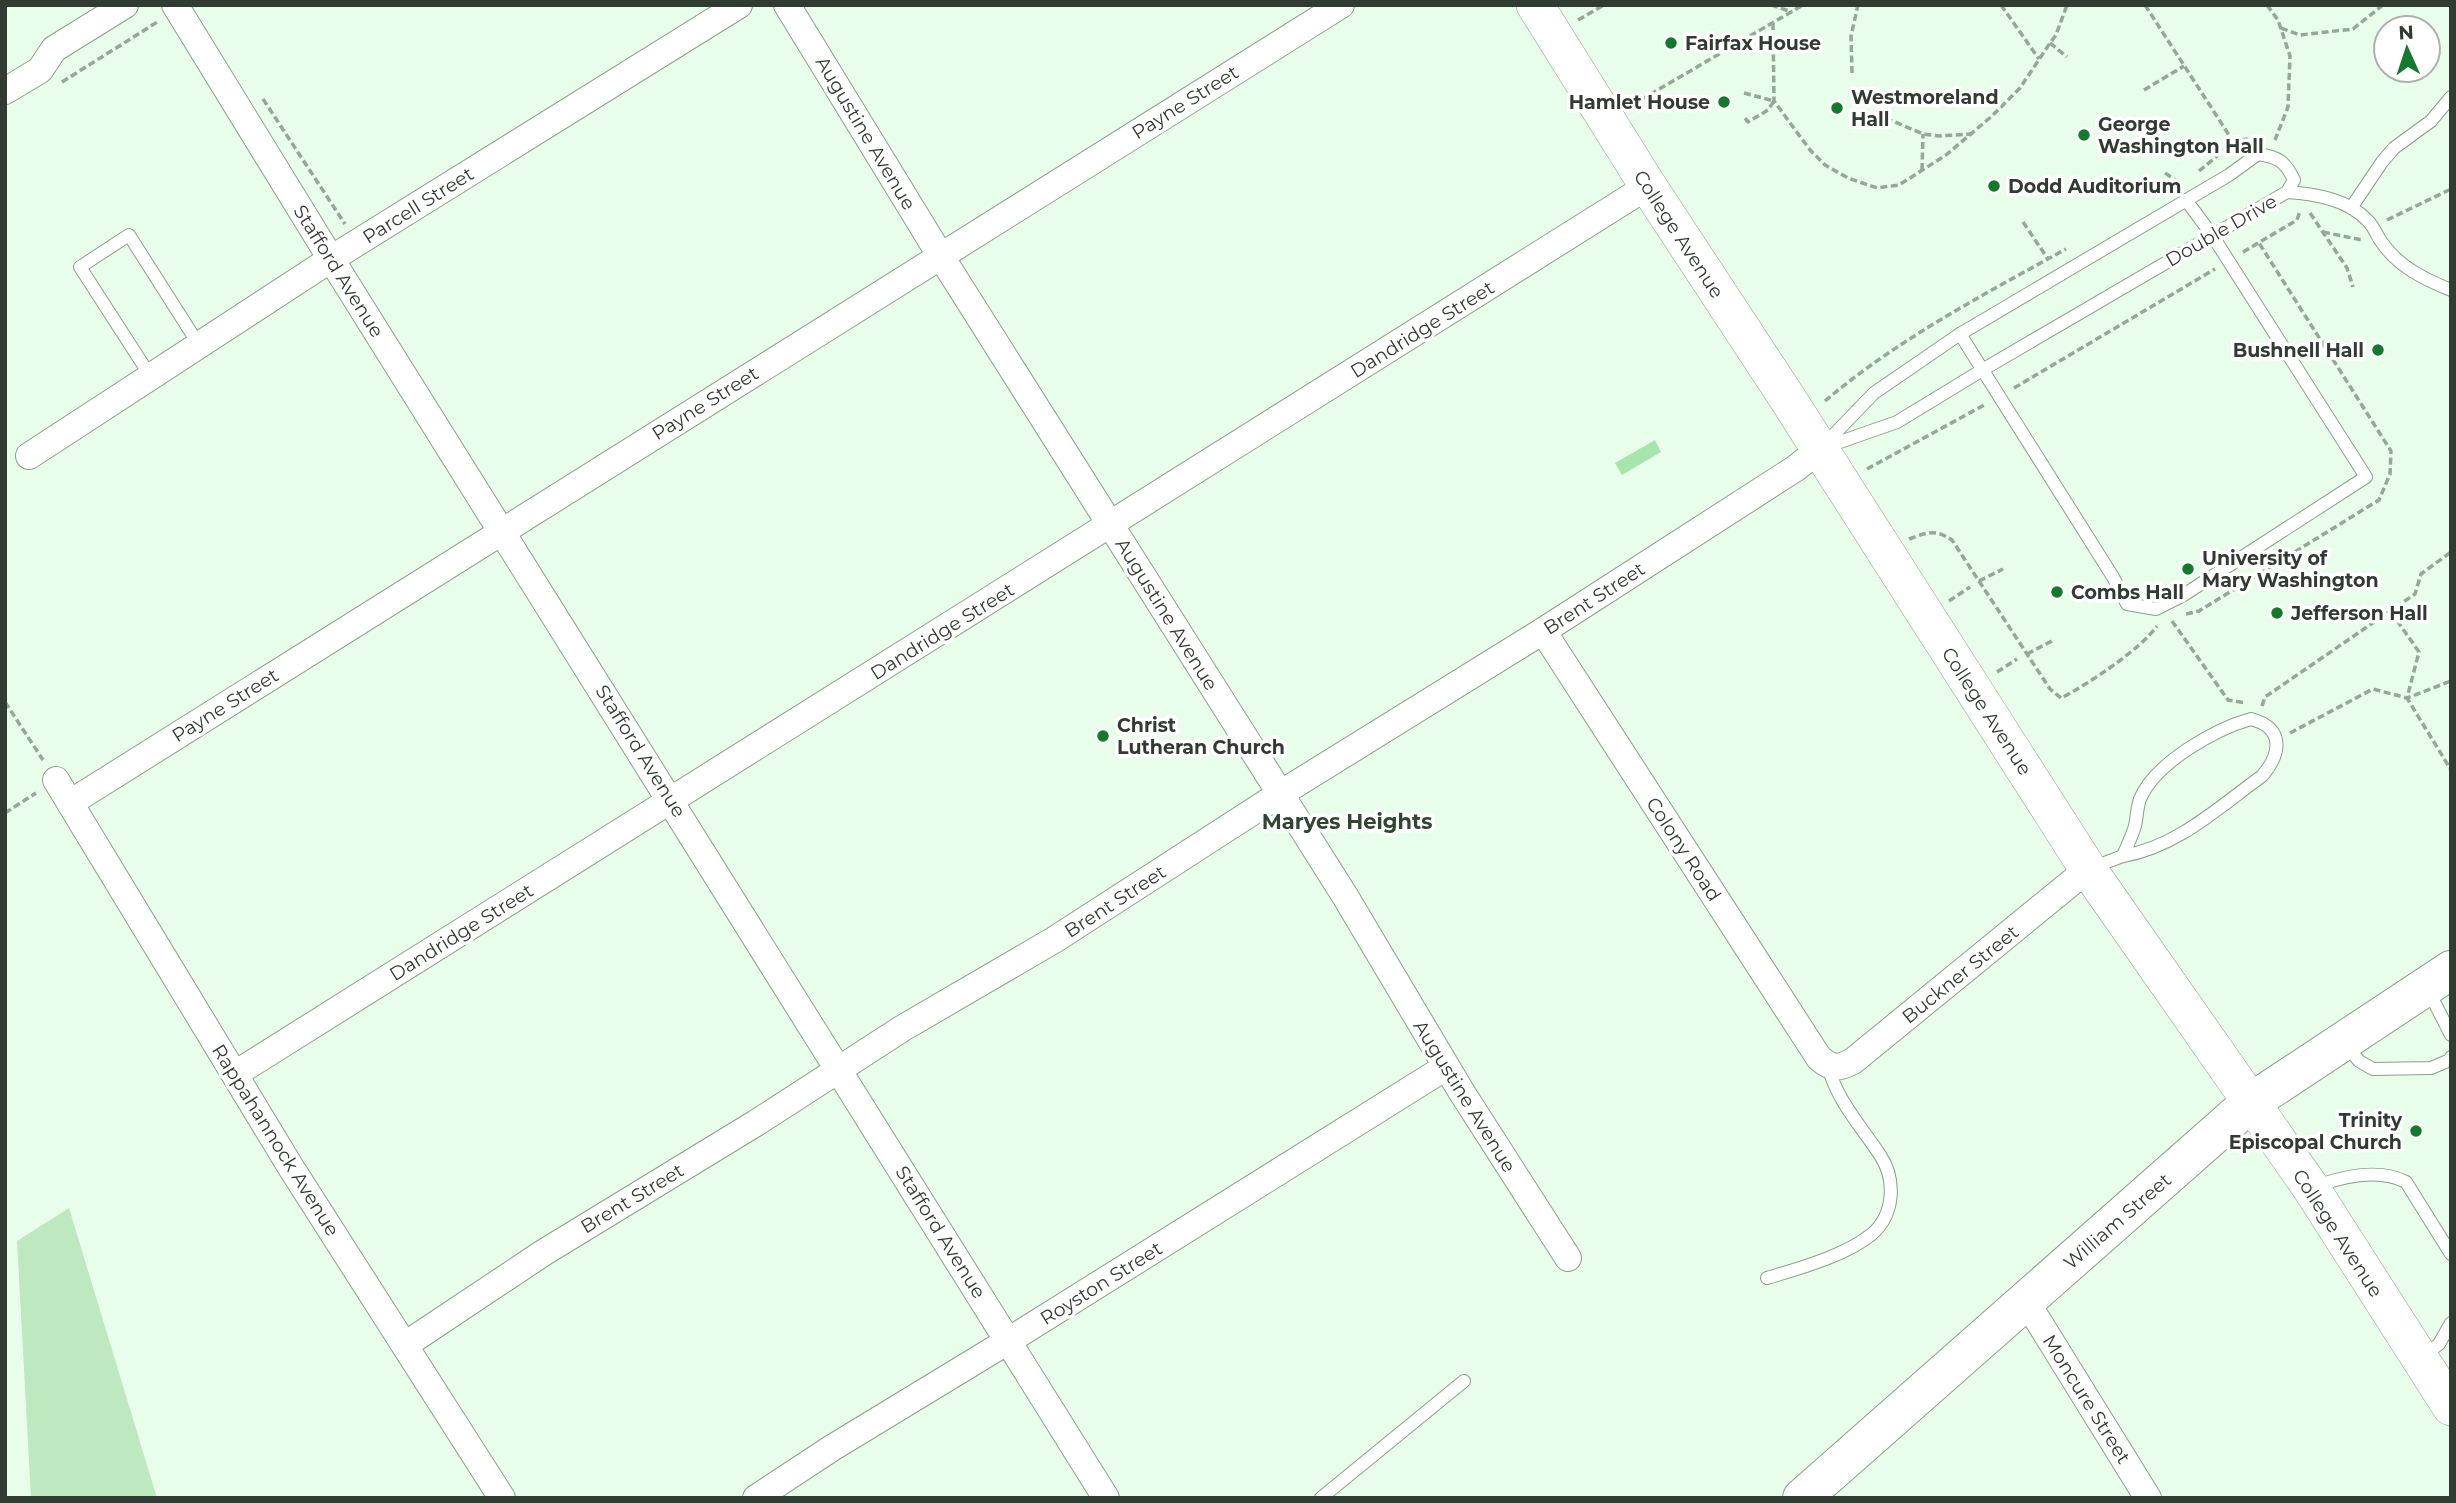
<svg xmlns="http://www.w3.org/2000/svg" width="2456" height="1503" viewBox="0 0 2456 1503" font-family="Montserrat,sans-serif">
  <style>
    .green { fill: #bee8c0 }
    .water { fill: #a6e5ab }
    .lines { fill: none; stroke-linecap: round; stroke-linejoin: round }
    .lane-casing { stroke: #88a089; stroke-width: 14 }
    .street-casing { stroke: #88a089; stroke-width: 28 }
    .secondary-casing { stroke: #88a089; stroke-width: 38 }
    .primary-casing { stroke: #88a089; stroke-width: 40 }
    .path { stroke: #96a797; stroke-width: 3.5; stroke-dasharray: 7 3.5; stroke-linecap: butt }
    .lane { stroke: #fff; stroke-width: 12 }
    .street { stroke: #fff; stroke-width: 26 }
    .secondary { stroke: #fff; stroke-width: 37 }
    .primary { stroke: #fff; stroke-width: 38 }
    .poi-dot { fill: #137a2d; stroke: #fff; stroke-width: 2.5 }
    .labels { text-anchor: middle; stroke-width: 7; stroke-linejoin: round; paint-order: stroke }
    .poi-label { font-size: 19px; font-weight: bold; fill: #303b31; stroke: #fff; text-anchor: start }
    .street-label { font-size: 19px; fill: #303b31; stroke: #fff }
    .neighbourhood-label { font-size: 21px; font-weight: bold; fill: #304632; stroke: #fff }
  </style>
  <rect width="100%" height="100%" fill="#e9feea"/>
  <polygon class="green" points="69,1208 157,1498 31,1498 17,1241"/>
  <polygon class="water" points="1655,440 1661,452 1622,475 1615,463"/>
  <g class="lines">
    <defs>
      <g id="lane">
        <path d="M2258,154c20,3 27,7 36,26l-7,12 -298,174 -92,56 -77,27 54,-56 86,-59 269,-159z"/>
        <path d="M2287,192c28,2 61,7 81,29 7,7 9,16 15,23 16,23 43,36 68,46"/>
        <polyline points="2351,208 2382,162 2394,148 2431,121 2451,97"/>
        <polyline points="1960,334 2113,577 2127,604 2156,609 2182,596 2366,477 2212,235 2186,200"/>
        <polyline points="151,377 80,267 129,235 199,345"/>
        <path d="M2251,719c34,9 30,35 11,57 -43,31 -85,71 -139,80 4,-10 9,-20 12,-30 2,-9 2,-19 5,-27 15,-36 75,-70 111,-80z"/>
        <polyline points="2091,868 2123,856"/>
        <polyline points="2428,990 2451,1035"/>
        <polyline points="2346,1045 2359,1061 2373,1069 2431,1068 2450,1060 2451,1057"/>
        <path d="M2314,1187c27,-10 65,-19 92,-5l45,72"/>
        <path d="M1767,1278c33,-10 78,-22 105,-44 23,-20 24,-55 8,-79 -19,-29 -43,-54 -52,-89"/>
        <polyline points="2422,1357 2439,1344 2451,1323"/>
        <polyline points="1321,1498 1464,1381"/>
      </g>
      <g id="street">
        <polyline points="175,5 331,259 1106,1498"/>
        <polyline points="787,5 940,255 1345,896 1461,1091 1568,1258"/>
        <polyline points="5,91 40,70 54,49 125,5"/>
        <polyline points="29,456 331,259 739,5"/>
        <path d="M1543,631l276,427c13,11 19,11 34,3l235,-192"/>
        <polyline points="56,780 290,1166 502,1498"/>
        <polyline points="70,803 1341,5"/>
        <polyline points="235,1074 1648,186"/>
        <polyline points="2026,1301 2148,1498"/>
        <polyline points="405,1345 543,1253 756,1123 903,1028 1054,940 1280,794 1543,631 1796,468 1820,449"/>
        <polyline points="756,1498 832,1448 1008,1341 1446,1067"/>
      </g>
      <polyline id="secondary" points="1535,5 1648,186 1784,393 2088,869 2311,1188 2451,1407"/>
      <polyline id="primary" points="1802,1498 2250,1103 2451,970"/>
    </defs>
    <use href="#lane" class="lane-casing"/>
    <use href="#street" class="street-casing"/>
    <use href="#secondary" class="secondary-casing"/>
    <use href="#primary" class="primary-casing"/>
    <g class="path">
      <polyline points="1771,5 1792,12"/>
      <polyline points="2001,5 2039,59"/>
      <polyline points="2145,5 2238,149"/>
      <polyline points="2267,5 2278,20 2290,56 2288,107 2275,140"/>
      <polyline points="1578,20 1604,5"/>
      <polyline points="1773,23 1774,101 1810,150 1825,165 1848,178 1877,188 1899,185 1946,155 1992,116 2020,88 2050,43 2056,35 2067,5"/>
      <polyline points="2281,28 2300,35 2353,29 2383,5"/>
      <polyline points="2050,43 2067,57"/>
      <polyline points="1852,73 1851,36 1858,5"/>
      <polyline points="62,82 159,21"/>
      <polyline points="2144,90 2184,66"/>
      <polyline points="1744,93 1774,101 1768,110 1748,122 1745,118"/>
      <polyline points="263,99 345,224"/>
      <polyline points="1632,105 1803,5"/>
      <polyline points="1876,114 1923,134 1939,136 1970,134"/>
      <polyline points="1922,170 1923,134"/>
      <polyline points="2199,171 2234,142 2251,138"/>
      <polyline points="2165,173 2180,183"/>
      <polyline points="2310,213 2347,268 2353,287"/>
      <polyline points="2387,220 2451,189"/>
      <polyline points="2023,222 2048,259"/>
      <polyline points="2323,232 2362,240"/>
      <polyline points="2243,252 2297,220 2300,211"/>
      <polyline points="2014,388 2215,269"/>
      <path d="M1825,401c73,-62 158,-106 241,-152"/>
      <polyline points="1867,469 1986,404"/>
      <path d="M1909,539c19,-7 26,-10 43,1l98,149 11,9c26,-13 80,-49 96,-72"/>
      <polyline points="1979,581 2003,569"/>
      <polyline points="1949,601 1970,587"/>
      <polyline points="2391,612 2419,652 2407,698 2451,770"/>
      <polyline points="2186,614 2199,611 2379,500 2390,474 2391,451 2259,243"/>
      <polyline points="2172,621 2228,700 2246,703"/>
      <polyline points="2027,654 2052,641"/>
      <polyline points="1997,672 2017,659"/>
      <polyline points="5,702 43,760"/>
      <polyline points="2262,706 2265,697 2415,594 2421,574 2451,552"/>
      <polyline points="2290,733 2373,689 2407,698 2451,681"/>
      <polyline points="5,813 36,793"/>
    </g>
    <use href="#lane" class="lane"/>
    <use href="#street" class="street"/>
    <use href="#secondary" class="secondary"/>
    <use href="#primary" class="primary"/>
  </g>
  <g class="poi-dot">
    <circle cx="1671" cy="43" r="7"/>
    <circle cx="1724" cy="102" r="7"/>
    <circle cx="1837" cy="108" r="7"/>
    <circle cx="2084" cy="135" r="7"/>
    <circle cx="1994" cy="186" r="7"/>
    <circle cx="2378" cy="350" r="7"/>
    <circle cx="2188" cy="569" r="7"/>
    <circle cx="2057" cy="592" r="7"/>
    <circle cx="2277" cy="613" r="7"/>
    <circle cx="1103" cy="736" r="7"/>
    <circle cx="2416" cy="1131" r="7"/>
  </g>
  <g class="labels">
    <g class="poi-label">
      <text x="1685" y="50">Fairfax House</text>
      <text x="1851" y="104">Westmoreland<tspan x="1851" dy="22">Hall</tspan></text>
      <text x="1710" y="109" text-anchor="end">Hamlet House</text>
      <text x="2098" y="131">George<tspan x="2098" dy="22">Washington Hall</tspan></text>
      <text x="2008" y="193">Dodd Auditorium</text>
      <text x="2364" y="357" text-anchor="end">Bushnell Hall</text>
      <text x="2202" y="565">University of<tspan x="2202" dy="22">Mary Washington</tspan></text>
      <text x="2071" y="599">Combs Hall</text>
      <text x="2291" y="620">Jefferson Hall</text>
      <text x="1117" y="732">Christ<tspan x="1117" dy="22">Lutheran Church</tspan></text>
      <text x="2402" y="1127" text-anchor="end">Trinity<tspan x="2402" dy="22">Episcopal Church</tspan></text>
    </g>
    <g class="street-label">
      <text transform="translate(1185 102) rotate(-32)" y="7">Payne Street</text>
      <text transform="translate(866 133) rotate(59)" y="7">Augustine Avenue</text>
      <text transform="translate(418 205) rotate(-32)" y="7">Parcell Street</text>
      <text transform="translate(2221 230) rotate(-30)" y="7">Double Drive</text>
      <text transform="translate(1679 234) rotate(57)" y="7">College Avenue</text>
      <text transform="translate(339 271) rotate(58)" y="7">Stafford Avenue</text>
      <text transform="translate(1422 329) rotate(-32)" y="7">Dandridge Street</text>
      <text transform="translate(705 403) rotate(-32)" y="7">Payne Street</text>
      <text transform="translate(1594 598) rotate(-33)" y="7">Brent Street</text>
      <text transform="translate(1167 614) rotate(58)" y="7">Augustine Avenue</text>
      <text transform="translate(942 631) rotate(-32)" y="7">Dandridge Street</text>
      <text transform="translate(225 705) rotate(-32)" y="7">Payne Street</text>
      <text transform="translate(1987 711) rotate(57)" y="7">College Avenue</text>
      <text transform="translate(641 751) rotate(58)" y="7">Stafford Avenue</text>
      <text transform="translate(1684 849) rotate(57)" y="7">Colony Road</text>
      <text transform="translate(1115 901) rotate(-33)" y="7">Brent Street</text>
      <text transform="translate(461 932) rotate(-32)" y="7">Dandridge Street</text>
      <text transform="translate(1960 974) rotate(-39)" y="7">Buckner Street</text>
      <text transform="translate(1465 1096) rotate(58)" y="7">Augustine Avenue</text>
      <text transform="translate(276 1140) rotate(58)" y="7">Rappahannock Avenue</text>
      <text transform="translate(632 1198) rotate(-31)" y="7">Brent Street</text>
      <text transform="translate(2117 1221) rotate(-41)" y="7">William Street</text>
      <text transform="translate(941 1232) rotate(58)" y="7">Stafford Avenue</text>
      <text transform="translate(2338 1233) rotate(57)" y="7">College Avenue</text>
      <text transform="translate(1101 1283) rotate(-32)" y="7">Royston Street</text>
      <text transform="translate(2087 1399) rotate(58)" y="7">Moncure Street</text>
    </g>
    <g class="neighbourhood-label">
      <text x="1347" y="829">Maryes Heights</text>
    </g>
  </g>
  <rect width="2456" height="1503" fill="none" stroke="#303b31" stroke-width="14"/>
  <g transform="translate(2407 49) rotate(357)"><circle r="33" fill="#ffffff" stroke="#acb1ad" stroke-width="2"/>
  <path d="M0-5L12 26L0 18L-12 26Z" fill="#137a2d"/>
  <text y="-10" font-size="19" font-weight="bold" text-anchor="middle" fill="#303b31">N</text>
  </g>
</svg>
